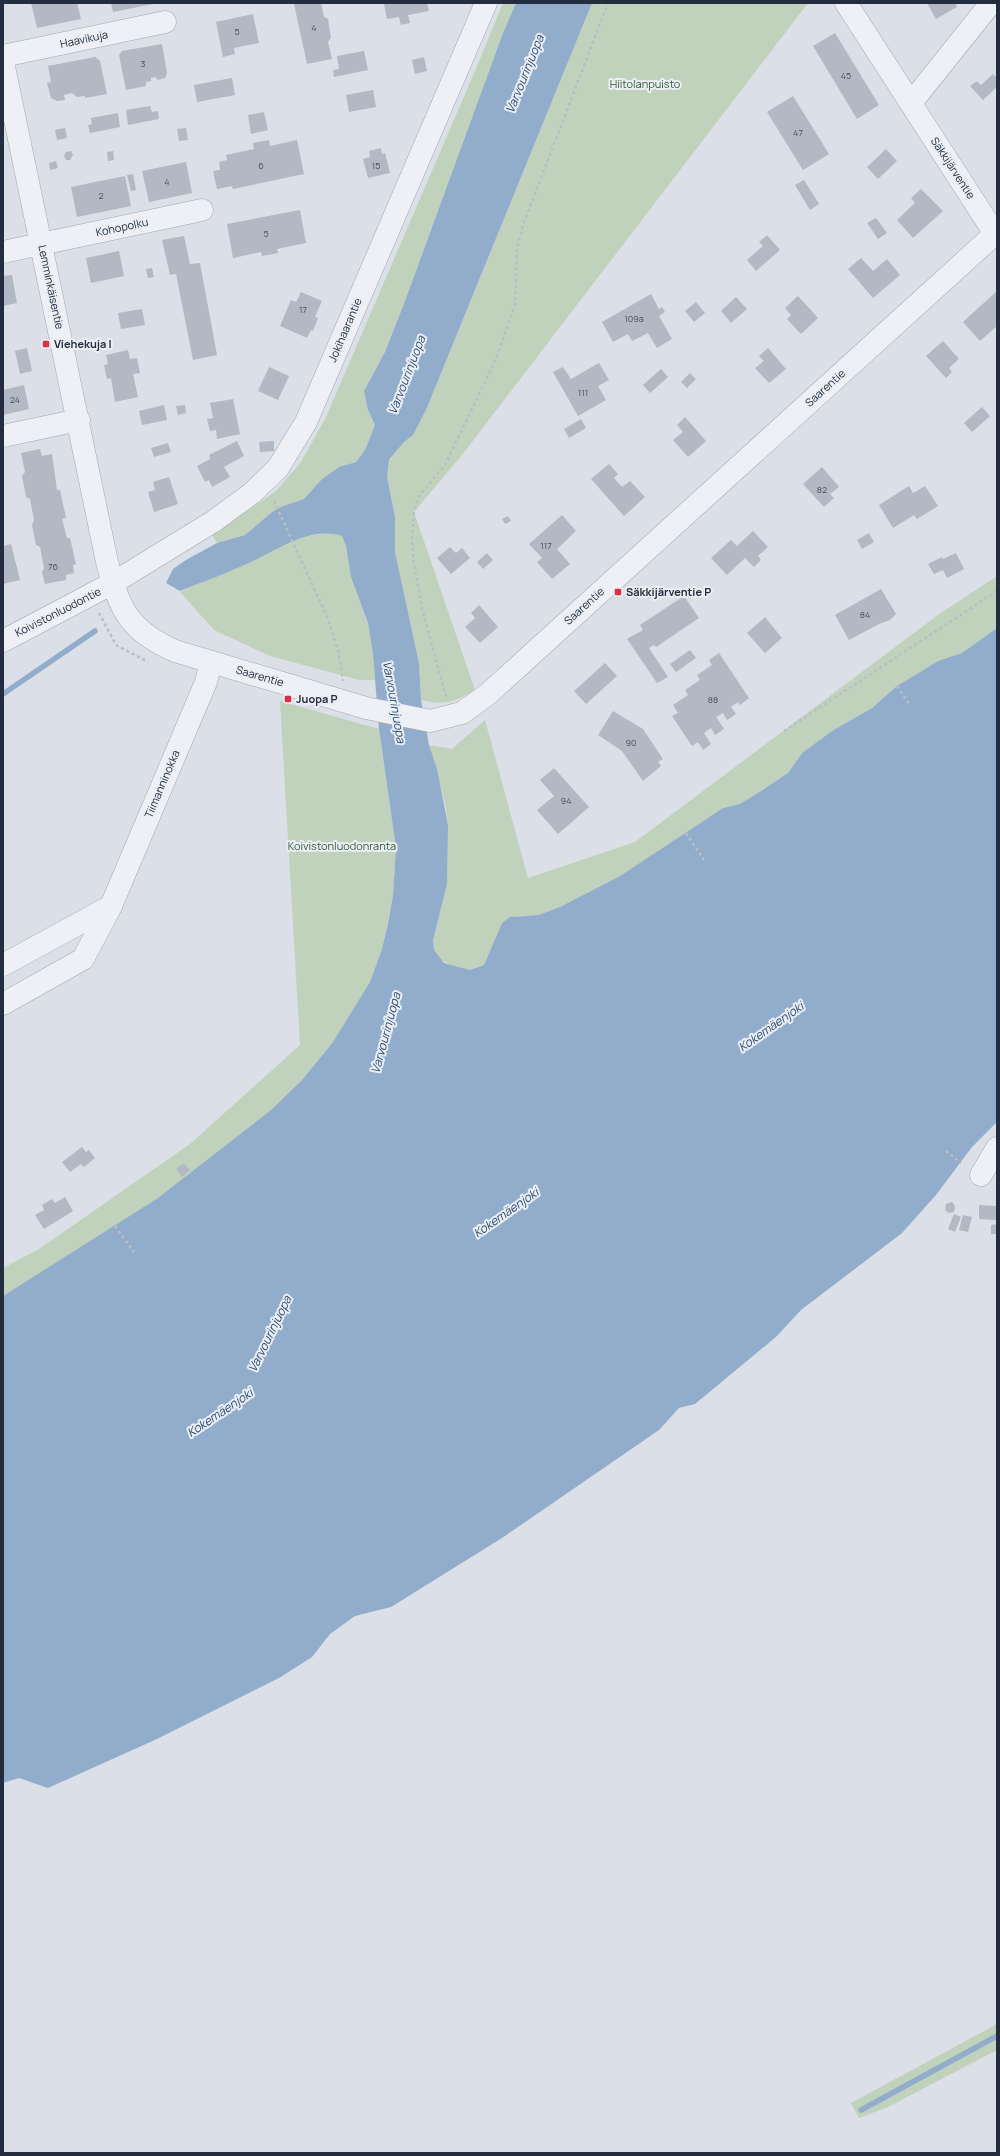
<svg xmlns="http://www.w3.org/2000/svg" width="1000" height="2156" viewBox="0 0 1000 2156" font-family="Manrope,sans-serif">
  <style>
    .green { fill: #c0d2bb }
    .water { fill: #92accc }
    .lines { fill: none; stroke-linecap: round; stroke-linejoin: round }
    .stream { stroke: #92accc; stroke-width: 5.5 }
    .building { fill: #b2b8c4 }
    .minor-casing { stroke: #a0a6b1; stroke-width: 23 }
    .path { stroke: #b9bdc6; stroke-width: 2.5; stroke-dasharray: 3 3; stroke-linecap: butt }
    .minor { stroke: #eef0f5; stroke-width: 22 }
    .poi-dot { fill: #db3145; stroke: #eaeef5; stroke-width: 1.5 }
    .labels { text-anchor: middle; stroke-width: 4; stroke-linejoin: round; paint-order: stroke }
    .number-label { font-size: 9px; fill: #485060 }
    .street-label { font-size: 11px; fill: #242d3f; stroke: #eaeef5 }
    .park-label { font-size: 11px; fill: #375c30; stroke: #eaeef5 }
    .poi-label { font-size: 11px; font-weight: bold; fill: #242d3f; stroke: #eaeef5; text-anchor: start }
    .water-label { font-size: 12px; font-style: italic; fill: #2a4a76; stroke: #eaeef5 }
  </style>
  <rect width="100%" height="100%" fill="#dbdfe7"/>
  <g class="green">
    <polygon points="503,3 516,3 503,33 405,301 385,352 364,391 368,410 375,425 365,450 356,462 339,467 322,479 304,499 283,506 272,512 245,535 217,543 212,535 276,491 301,462 326,417 478,64"/>
    <path d="M592,3h216l-346,452 -48,57 61,178c-21,12 -30,16 -54,10l-2,-37 -24,-111v-35l-8,-40 2,-16 15,-19 9,-7 13,-25z"/>
    <polygon points="331,533 342,536 346,546 351,577 368,623 373,654 375,680 359,680 270,656 214,630 180,592 252,561 274,548 306,536"/>
    <polygon points="997,576 997,628 962,653 938,661 897,686 872,708 832,731 802,753 788,773 761,791 740,804 723,808 620,876 560,907 538,915 516,916 502,923 484,965 470,970 451,965 439,959 434,950 433,940 447,884 448,825 445,803 429,745 452,749 485,720 528,878 635,842 938,615"/>
    <polygon points="280,701 379,729 396,848 393,895 382,949 370,982 347,1021 333,1042 302,1080 271,1110 158,1199 3,1296 3,1268 39,1249 190,1144 300,1045"/>
    <polygon points="997,2024 997,2050 888,2107 859,2118 851,2103"/>
  </g>
  <path class="water" d="M516,3h76l-166,407 -13,25 -9,7 -15,18 -2,17 8,40v35l24,111 2,37 8,45 8,24 11,56 -1,59 -14,56 1,10 10,13 26,7 14,-5 18,-42 8,-6 28,-2 22,-8 60,-31 103,-68 17,-4 21,-13 27,-18 14,-20 30,-22 40,-23 25,-22 41,-25 24,-8 35,-25v494l-25,25 -36,48 -34,38 -101,77 -24,26 -82,68 -16,4 -20,22 -157,108 -111,69 -36,9 -25,18 -18,23 -33,21 -122,61 -109,49 -29,-10 -16,5v-487l155,-98 113,-88 31,-30 31,-38 37,-60 12,-33 6,-26 5,-28 3,-47 -17,-119 -6,-75 -5,-31 -17,-46 -5,-31 -4,-10c-32,-10 -63,13 -91,26 -23,10 -47,20 -71,29l-14,-8 7,-14 13,-9 31,-17 28,-8 27,-23 11,-6 21,-7 18,-20 17,-12 17,-5 9,-12 10,-25 -7,-15 -4,-19 21,-39 20,-51 98,-268z"/>
  <g class="lines">
    <g class="stream">
      <polyline points="3,694 95,631"/>
      <polyline points="861,2110 997,2036"/>
    </g>
  </g>
  <g class="building">
    <polygon points="31,3 77,3 81,19 37,28"/>
    <polygon points="111,3 152,3 153,4 113,12"/>
    <polygon points="299,3 321,3 324,17 328,19 331,38 328,42 332,59 307,64 294,4"/>
    <polygon points="389,3 427,3 429,11 408,15 410,23 401,25 399,17 387,19 384,4"/>
    <polygon points="927,3 955,3 957,7 936,19"/>
    <polygon points="253,14 259,43 234,48 235,54 223,57 216,22"/>
    <polygon points="835,33 879,105 857,119 813,46"/>
    <polygon points="162,44 167,73 165,78 157,80 156,77 151,78 151,81 146,82 146,86 126,90 119,55 122,51"/>
    <polygon points="364,51 368,70 334,77 333,70 339,69 337,56"/>
    <polygon points="95,57 100,61 107,94 85,98 85,96 77,97 72,93 64,95 65,100 57,101 51,98 47,83 51,82 48,66"/>
    <polygon points="424,57 427,71 415,74 412,60"/>
    <polygon points="993,74 997,78 997,87 983,100 970,86 977,81 981,85"/>
    <polygon points="232,78 235,95 197,102 194,85"/>
    <polygon points="373,90 376,107 349,112 346,95"/>
    <polygon points="793,96 829,154 803,170 767,112"/>
    <polygon points="150,106 152,112 158,111 159,119 128,125 126,110"/>
    <polygon points="264,112 268,130 251,134 248,115"/>
    <polygon points="118,113 120,127 90,133 88,125 92,124 91,118"/>
    <polygon points="65,128 67,138 57,140 55,130"/>
    <polygon points="186,128 188,140 179,141 177,129"/>
    <polygon points="269,140 270,146 297,140 304,174 233,189 232,186 217,189 213,171 220,170 219,162 227,160 226,155 254,149 253,143"/>
    <polygon points="381,148 382,154 385,153 390,173 368,178 363,159 370,157 369,151"/>
    <polygon points="886,149 897,161 878,179 867,167"/>
    <polygon points="71,151 73,155 70,160 66,160 64,156 66,152"/>
    <polygon points="113,151 114,160 108,161 107,152"/>
    <polygon points="56,161 58,168 50,170 49,163"/>
    <polygon points="186,162 192,193 149,202 142,171"/>
    <polygon points="133,174 136,190 131,191 127,175"/>
    <polygon points="125,176 131,206 77,217 71,187"/>
    <polygon points="804,180 819,204 810,210 795,185"/>
    <polygon points="921,189 943,211 913,238 897,220 915,203 911,198"/>
    <polygon points="300,210 306,243 277,249 278,253 262,256 261,252 233,258 227,224"/>
    <polygon points="876,218 887,233 878,239 867,223"/>
    <polygon points="767,235 780,250 756,271 747,260 763,246 759,242"/>
    <polygon points="184,236 190,264 200,263 217,355 193,360 176,274 170,275 162,240"/>
    <polygon points="119,251 124,276 91,283 86,258"/>
    <polygon points="861,258 873,271 887,259 900,275 873,298 848,269"/>
    <polygon points="152,268 154,277 148,278 146,269"/>
    <polygon points="12,275 17,303 3,306 3,276"/>
    <polygon points="997,291 997,326 980,341 963,322"/>
    <polygon points="301,292 322,301 315,317 318,318 313,331 311,330 307,338 280,326 291,300 296,302"/>
    <polygon points="651,294 659,309 662,307 665,312 659,316 672,339 657,348 648,333 632,341 628,334 613,342 602,322"/>
    <polygon points="798,296 818,318 801,334 787,319 791,315 785,308"/>
    <polygon points="736,297 747,309 731,323 721,311"/>
    <polygon points="696,302 705,313 694,322 685,311"/>
    <polygon points="142,309 145,325 121,329 118,313"/>
    <polygon points="943,341 959,359 949,368 952,372 946,378 926,356"/>
    <polygon points="27,348 32,371 20,374 15,351"/>
    <polygon points="768,348 786,369 769,383 755,368 764,361 759,356"/>
    <polygon points="128,350 130,359 137,358 140,373 133,374 138,397 115,402 111,378 107,379 104,365 108,364 106,355"/>
    <polygon points="599,363 609,380 598,386 606,400 578,416 553,372 563,367 571,379"/>
    <polygon points="269,367 289,376 278,400 258,391"/>
    <polygon points="661,369 668,377 650,393 643,385"/>
    <polygon points="690,373 696,379 687,388 681,382"/>
    <polygon points="24,385 29,409 3,415 3,390"/>
    <polygon points="233,399 240,434 217,439 216,430 210,431 207,419 213,418 210,403"/>
    <polygon points="164,405 167,420 142,425 139,411"/>
    <polygon points="185,405 186,413 178,415 176,406"/>
    <polygon points="982,407 990,416 972,432 964,423"/>
    <polygon points="685,417 706,441 688,457 673,440 683,432 677,425"/>
    <polygon points="581,419 586,428 569,438 564,429"/>
    <polygon points="237,441 244,456 224,467 230,477 212,487 209,480 205,482 197,466 210,459 209,455"/>
    <polygon points="274,441 274,451 260,452 259,442"/>
    <polygon points="168,443 171,452 154,457 151,448"/>
    <polygon points="40,449 42,456 52,454 57,490 60,490 66,518 62,519 67,538 70,538 76,564 73,565 74,573 66,575 66,580 45,584 42,572 44,568 40,547 36,545 32,525 34,520 30,499 26,497 22,476 25,472 21,453"/>
    <polygon points="609,464 618,474 614,478 622,487 630,481 645,497 624,516 591,479"/>
    <polygon points="822,467 839,487 830,494 834,498 824,507 803,484"/>
    <polygon points="169,477 178,504 154,512 148,492 155,490 153,482"/>
    <polygon points="909,486 913,493 925,486 938,506 917,519 914,515 893,528 879,505"/>
    <polygon points="562,515 576,531 557,549 570,564 552,579 537,562 542,558 529,544"/>
    <polygon points="508,516 511,521 505,524 502,519"/>
    <polygon points="753,531 768,547 758,556 761,560 754,567 745,558 727,575 711,558 731,540 737,546"/>
    <polygon points="869,533 874,542 862,549 857,540"/>
    <polygon points="11,544 20,580 3,584 3,546"/>
    <polygon points="450,547 456,553 462,548 470,558 451,574 437,558"/>
    <polygon points="487,553 493,560 483,569 477,562"/>
    <polygon points="956,553 964,569 947,578 943,570 934,574 928,564 942,557 943,559"/>
    <polygon points="881,589 896,614 890,620 879,624 849,640 835,615"/>
    <polygon points="684,596 699,618 656,647 654,645 649,648 668,677 657,683 627,639 643,630 640,625"/>
    <polygon points="479,605 498,627 480,643 465,627 475,618 471,613"/>
    <polygon points="765,617 782,638 765,653 747,633"/>
    <polygon points="690,650 696,658 676,672 670,664"/>
    <polygon points="719,653 749,698 740,705 738,702 731,707 736,714 727,720 723,713 716,717 724,729 715,735 711,728 704,733 711,744 703,750 698,742 692,746 672,716 678,713 673,705 688,695 685,690 700,680 697,675 712,665 709,660"/>
    <polygon points="605,663 617,676 586,704 574,691"/>
    <polygon points="613,711 643,729 663,759 658,762 661,766 643,781 622,751 598,735"/>
    <polygon points="554,768 589,807 558,834 537,810 554,796 540,780"/>
    <polygon points="82,1147 86,1152 89,1150 95,1158 84,1167 81,1164 70,1172 62,1162"/>
    <polygon points="184,1163 190,1170 182,1177 176,1169"/>
    <polygon points="65,1197 73,1211 44,1229 35,1215 44,1210 42,1205 52,1199 55,1203"/>
    <polygon points="952,1202 955,1206 954,1212 949,1213 945,1210 946,1204"/>
    <polygon points="979,1205 997,1206 997,1220 979,1219"/>
    <polygon points="954,1214 961,1217 955,1232 948,1229"/>
    <polygon points="963,1215 972,1217 968,1232 959,1230"/>
    <polygon points="997,1224 997,1234 991,1234 991,1225"/>
  </g>
  <g class="lines">
    <defs>
      <g id="minor">
        <polyline points="846,3 997,237"/>
        <polyline points="3,56 165,22"/>
        <path d="M3,62l104,500c13,48 21,68 68,89l191,57 64,13 32,-8 26,-19 509,-462"/>
        <polyline points="911,103 991,3"/>
        <polyline points="3,252 202,210"/>
        <polyline points="3,436 79,420"/>
        <polyline points="3,641 113,583 214,521 252,493 278,468 306,422 486,3"/>
        <polyline points="3,965 111,906"/>
        <polyline points="3,1004 83,959 111,906 206,682 211,662"/>
        <polyline points="981,1175 997,1148"/>
      </g>
    </defs>
    <use href="#minor" class="minor-casing"/>
    <g class="path">
      <polyline points="274,501 328,619 338,650 343,681"/>
      <polyline points="99,613 116,645 148,662"/>
      <polyline points="897,686 910,705"/>
      <polyline points="446,697 422,609 414,563 412,540 414,512 419,496 445,465 496,359 515,305 517,248 523,225 608,3"/>
      <polyline points="784,731 997,591"/>
      <polyline points="686,833 704,860"/>
      <polyline points="946,1151 961,1163"/>
      <polyline points="115,1226 134,1252"/>
    </g>
    <use href="#minor" class="minor"/>
  </g>
  <g class="poi-dot">
    <rect x="42" y="340" width="8" height="8" rx="2"/>
    <rect x="614" y="588" width="8" height="8" rx="2"/>
    <rect x="284" y="695" width="8" height="8" rx="2"/>
  </g>
  <g class="labels">
    <g class="number-label">
      <text x="314" y="31">4</text>
      <text x="237" y="35">5</text>
      <text x="143" y="67">3</text>
      <text x="846" y="79">45</text>
      <text x="798" y="136">47</text>
      <text x="261" y="169">6</text>
      <text x="376" y="169">15</text>
      <text x="167" y="185">4</text>
      <text x="101" y="199">2</text>
      <text x="266" y="237">5</text>
      <text x="303" y="313">17</text>
      <text x="634" y="322">109a</text>
      <text x="583" y="396">111</text>
      <text x="15" y="403">24</text>
      <text x="822" y="493">82</text>
      <text x="546" y="549">117</text>
      <text x="53" y="570">76</text>
      <text x="865" y="618">84</text>
      <text x="713" y="703">88</text>
      <text x="631" y="746">90</text>
      <text x="566" y="804">94</text>
    </g>
    <g class="street-label">
      <text transform="translate(84 39) rotate(-12)" y="4">Haavikuja</text>
      <text transform="translate(953 168) rotate(57)" y="4">Säkkijärventie</text>
      <text transform="translate(122 227) rotate(-12)" y="4">Kohopolku</text>
      <text transform="translate(51 287) rotate(78)" y="4">Lemminkäisentie</text>
      <text transform="translate(345 330) rotate(-67)" y="4">Jokihaarantie</text>
      <text transform="translate(825 388) rotate(-42)" y="4">Saarentie</text>
      <text transform="translate(584 606) rotate(-42)" y="4">Saarentie</text>
      <text transform="translate(58 612) rotate(-27)" y="4">Koivistonluodontie</text>
      <text transform="translate(260 676) rotate(16)" y="4">Saarentie</text>
      <text transform="translate(162 784) rotate(-67)" y="4">Tiimanninokka</text>
    </g>
    <g class="park-label">
      <text x="645" y="88">Hiitolanpuisto</text>
      <text x="342" y="850">Koivistonluodonranta</text>
    </g>
    <g class="poi-label">
      <text x="54" y="348">Viehekuja I</text>
      <text x="626" y="596">Säkkijärventie P</text>
      <text x="296" y="703">Juopa P</text>
    </g>
    <g class="water-label">
      <text transform="translate(525 74) rotate(-68)" y="4">Varvourinjuopa</text>
      <text transform="translate(407 375) rotate(-69)" y="4">Varvourinjuopa</text>
      <text transform="translate(394 702) rotate(80)" y="4">Varvourinjuopa</text>
      <text transform="translate(771 1027) rotate(-35)" y="4">Kokemäenjoki</text>
      <text transform="translate(386 1033) rotate(-75)" y="4">Varvourinjuopa</text>
      <text transform="translate(506 1213) rotate(-35)" y="4">Kokemäenjoki</text>
      <text transform="translate(270 1334) rotate(-64)" y="4">Varvourinjuopa</text>
      <text transform="translate(220 1413) rotate(-34)" y="4">Kokemäenjoki</text>
    </g>
  </g>
  <rect width="1000" height="2156" fill="none" stroke="#242d3f" stroke-width="8"/>
</svg>
